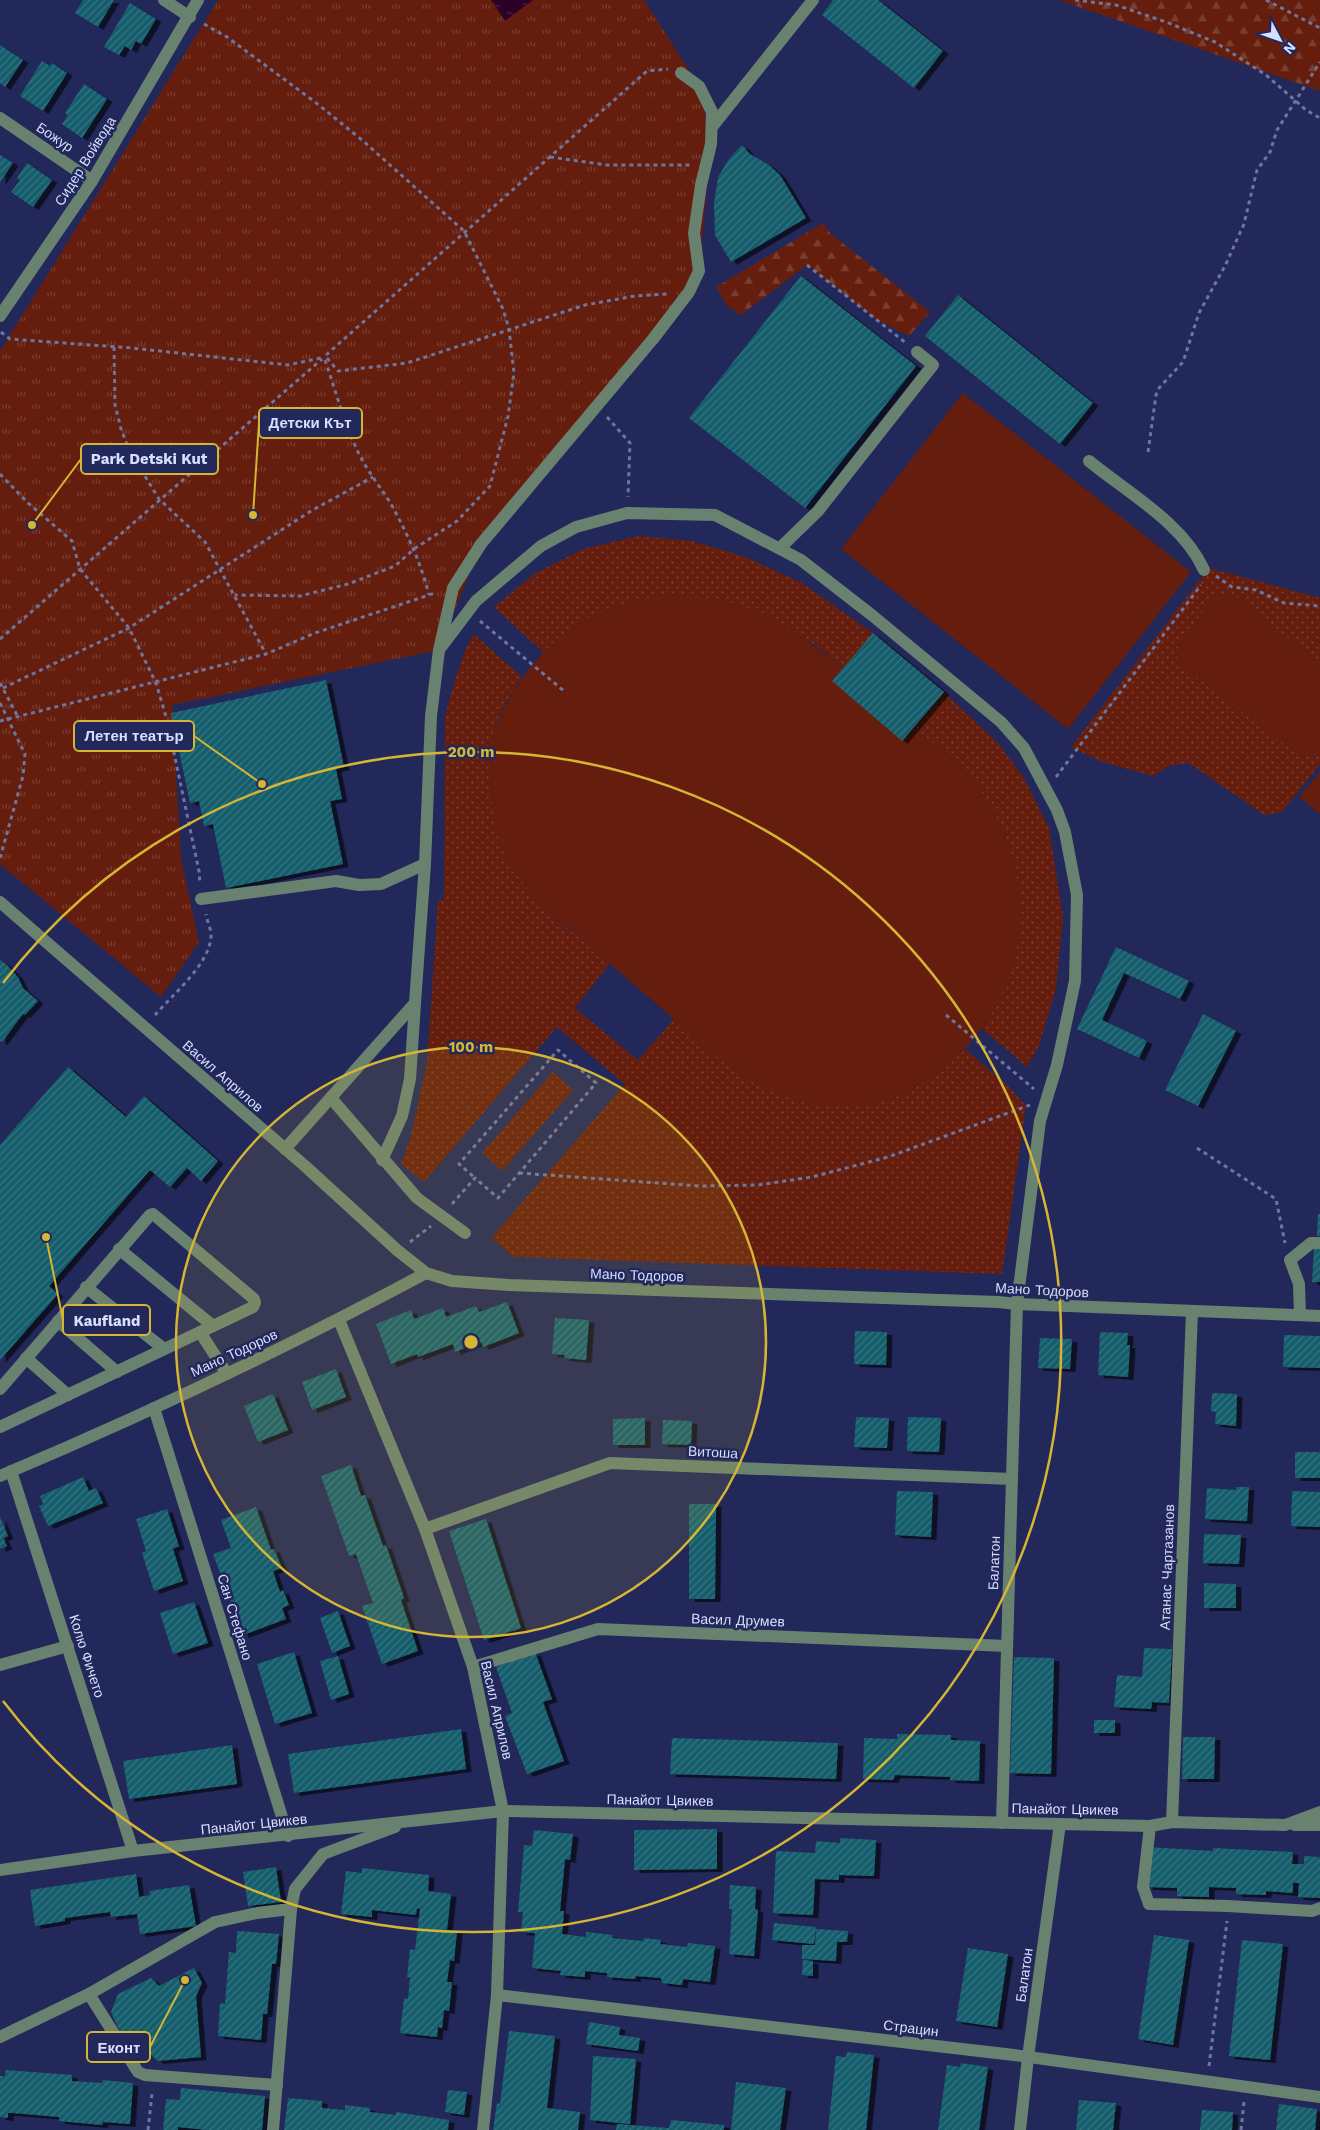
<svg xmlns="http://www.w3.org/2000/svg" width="1320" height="2130" viewBox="0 0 1320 2130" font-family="'Work Sans',sans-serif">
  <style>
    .grass { fill: url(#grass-dots) }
    .forest { fill: url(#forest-firs) }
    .park { fill: url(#park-tufts) }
    .pitch { fill: #651e0d }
    .water { fill: url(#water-ripples) }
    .building { fill: url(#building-hatch); filter: url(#shadow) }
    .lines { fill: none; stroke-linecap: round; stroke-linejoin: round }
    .path { stroke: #6e759f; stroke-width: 3; stroke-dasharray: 4 4; stroke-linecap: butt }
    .minor { stroke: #698270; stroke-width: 12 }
    .ring { fill: none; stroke: #d5b534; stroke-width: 2.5 }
    .labels { text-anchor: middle; stroke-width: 5; stroke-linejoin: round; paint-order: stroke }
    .street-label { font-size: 14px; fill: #d7dfff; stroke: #22285a }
    .centre { fill: #d5b534; stroke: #22285a; stroke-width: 2.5 }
    .ring-label { font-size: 15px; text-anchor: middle; font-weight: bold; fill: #d5b534; stroke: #22285a; stroke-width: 5; stroke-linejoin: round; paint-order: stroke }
    .leader { fill: none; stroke: #d5b534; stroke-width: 2 }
    .callout-dot { fill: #d5b534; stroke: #22285a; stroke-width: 2 }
    .callout { fill: #22285a; stroke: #d5b534; stroke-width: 2 }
    .callout-label { font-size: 15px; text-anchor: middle; font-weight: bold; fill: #d7dfff }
  </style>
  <defs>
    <pattern id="grass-dots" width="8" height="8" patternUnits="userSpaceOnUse" patternTransform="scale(1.25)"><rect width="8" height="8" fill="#651e0d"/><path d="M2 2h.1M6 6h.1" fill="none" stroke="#7a3e31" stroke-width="1.8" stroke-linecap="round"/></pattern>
    <pattern id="forest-firs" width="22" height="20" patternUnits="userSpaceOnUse" patternTransform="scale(1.25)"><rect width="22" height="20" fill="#651e0d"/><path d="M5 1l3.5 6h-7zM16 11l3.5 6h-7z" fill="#7a3e31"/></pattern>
    <pattern id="park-tufts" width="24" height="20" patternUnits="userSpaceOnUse" patternTransform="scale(1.25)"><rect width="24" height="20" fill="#651e0d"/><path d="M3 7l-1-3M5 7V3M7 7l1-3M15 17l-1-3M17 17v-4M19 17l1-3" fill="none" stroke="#7a3e31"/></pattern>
    <pattern id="water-ripples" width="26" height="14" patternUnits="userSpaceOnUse" patternTransform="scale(1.25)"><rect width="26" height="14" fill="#2d0027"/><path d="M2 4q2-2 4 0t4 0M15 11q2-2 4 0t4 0" fill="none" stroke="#4b2547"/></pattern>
    <pattern id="building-hatch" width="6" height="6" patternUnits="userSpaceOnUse" patternTransform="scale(1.25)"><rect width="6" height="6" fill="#155d6c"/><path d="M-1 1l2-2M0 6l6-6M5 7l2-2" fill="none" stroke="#367482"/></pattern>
    <filter id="shadow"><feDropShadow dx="5.5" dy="3" stdDeviation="0" flood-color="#0009"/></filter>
  </defs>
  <rect width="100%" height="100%" fill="#22285a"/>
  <g class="grass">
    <path d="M638,536l54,5 51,15 59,27 71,50 -29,35 -33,-26 -195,-36c-29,12 -50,26 -72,47l-50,-46 40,-33 49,-25z"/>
    <polygon points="1209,568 1320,598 1320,764 1282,812 1264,815 1189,763 1168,766 1154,776 1099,761 1071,747"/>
    <path d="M474,634l48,43c-11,17 -23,35 -28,54 -11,49 2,120 34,158 24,28 54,51 82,74l-35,45 63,52 36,-41 61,52 52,26 95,3 34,-13 31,-22 18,-16 45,39 16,18 -24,168 -488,-17 -23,-19 134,-154 -68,-57 -133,155 -23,-18 9,-25 17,-76 11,-164 6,2 1,-185 11,-40 11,-30z"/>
    <polygon points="944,692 998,743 1024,778 1049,828 1063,917 1056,989 1039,1046 1027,1067 981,1028 993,1011 1020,909 1016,874 1004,832 914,728"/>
    <polygon points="553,1072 573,1090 502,1171 482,1153"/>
  </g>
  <g class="forest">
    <polygon points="1059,0 1320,0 1320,91"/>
    <polygon points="823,223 831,234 930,312 909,336 877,320 807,265 741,315 727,306 716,287"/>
  </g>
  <polygon class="park" points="218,0 644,0 699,86 711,144 699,271 639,355 481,544 439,650 172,705 181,859 199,942 161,997 0,864 0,351"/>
  <g class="pitch">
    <polygon points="963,393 1191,572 1068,729 841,549"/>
    <path d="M662,595l59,4 51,17 72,52 29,-35 71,59 -30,36c17,14 47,36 59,52 12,15 23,35 31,53 14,34 20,78 13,115 -15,77 -84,154 -166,158 -20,1 -45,-3 -64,-9 -47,-14 -82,-51 -118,-82 -39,-34 -79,-69 -119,-103 -19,-20 -39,-40 -49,-67 -10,-25 -15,-91 -6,-116 16,-43 53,-91 94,-112 24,-11 48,-16 73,-22z"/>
    <polygon points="1234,595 1320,663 1320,755 1299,755 1177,662 1179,644 1214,597"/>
    <polygon points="1320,772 1320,814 1299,797"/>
  </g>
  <polygon class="water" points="491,0 533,0 505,21"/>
  <g class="building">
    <polygon points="83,0 114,0 98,27 75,13"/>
    <polygon points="833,0 878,0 943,51 914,88 822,15"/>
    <polygon points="130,3 156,19 141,44 136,41 131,50 125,46 119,55 104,47"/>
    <polygon points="0,45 23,60 5,87 0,83"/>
    <polygon points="42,61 50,66 52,63 67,73 43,111 20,96"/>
    <polygon points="84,84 107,99 82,138 62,124 68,115 65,113"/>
    <polygon points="742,145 750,154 769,165 780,175 806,218 731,262 715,235 714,204 718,177 729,159"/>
    <polygon points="0,155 13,163 0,182"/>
    <polygon points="27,163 52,180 33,207 11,192 20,180 17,178"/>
    <polygon points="801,276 916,366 805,508 689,418"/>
    <polygon points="958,295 1093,403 1060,444 925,336"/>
    <polygon points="873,633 944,692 902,741 832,681"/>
    <polygon points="326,680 344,767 336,769 342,799 330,801 343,864 226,888 213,824 204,826 199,801 190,803 171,713"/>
    <polygon points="1116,947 1189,981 1180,999 1124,973 1102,1020 1147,1041 1139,1058 1077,1029"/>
    <polygon points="0,960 7,965 18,977 23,988 38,1001 25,1015 23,1014 2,1042 0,1041"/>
    <polygon points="1203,1014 1236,1031 1198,1106 1165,1090"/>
    <polygon points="68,1067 126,1117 144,1096 218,1161 201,1181 187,1168 170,1187 150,1170 49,1286 58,1294 0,1360 0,1145"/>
    <polygon points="1318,1214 1320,1214 1320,1236 1317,1236"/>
    <polygon points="1314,1249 1320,1249 1320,1282 1312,1282"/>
    <polygon points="507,1302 519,1333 483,1347 481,1342 455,1352 453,1344 418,1357 417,1354 391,1364 376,1324 411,1310 414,1319 443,1308 446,1317 476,1306 479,1312"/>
    <polygon points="555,1318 589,1320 586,1360 564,1358 565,1355 552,1354"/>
    <polygon points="855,1331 887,1332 886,1365 854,1364"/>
    <polygon points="1100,1332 1128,1333 1127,1345 1130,1345 1128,1377 1098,1375"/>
    <polygon points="1284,1335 1320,1336 1320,1368 1283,1367"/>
    <polygon points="1040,1338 1072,1339 1070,1369 1038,1368"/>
    <polygon points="336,1369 346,1397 312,1410 302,1382"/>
    <polygon points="1212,1393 1237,1394 1236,1426 1215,1424 1216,1412 1211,1411"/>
    <polygon points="273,1394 288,1430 258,1442 244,1406"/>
    <polygon points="856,1417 889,1418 887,1448 854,1447"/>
    <polygon points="908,1417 941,1418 939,1452 907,1451"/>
    <polygon points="645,1418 645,1445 613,1445 613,1419"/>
    <polygon points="663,1420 692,1421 691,1445 662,1444"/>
    <rect x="1295" y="1452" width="25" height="26"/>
    <polygon points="351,1465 361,1496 365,1495 383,1546 386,1545 404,1598 401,1600 418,1651 382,1664 362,1606 373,1603 356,1554 349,1556 321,1476"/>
    <polygon points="83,1477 89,1491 96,1488 103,1503 48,1526 39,1506 43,1504 40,1496"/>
    <polygon points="1236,1487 1249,1487 1247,1521 1205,1519 1207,1488 1236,1490"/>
    <polygon points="897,1491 933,1492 931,1537 895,1535"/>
    <polygon points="1292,1491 1320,1492 1320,1527 1291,1526"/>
    <polygon points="689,1504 716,1504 715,1599 689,1599"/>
    <polygon points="256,1507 271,1550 274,1549 282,1568 273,1571 280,1592 283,1590 289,1605 282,1608 286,1619 243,1635 213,1554 231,1548 221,1520"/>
    <polygon points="167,1509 179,1546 173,1549 183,1581 154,1591 142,1553 146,1551 136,1519"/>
    <polygon points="0,1517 8,1536 3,1538 7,1546 0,1549"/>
    <polygon points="486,1519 521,1628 484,1640 449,1531"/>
    <polygon points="1204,1534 1241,1535 1239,1564 1203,1563"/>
    <polygon points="1204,1583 1236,1584 1236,1608 1204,1608"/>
    <polygon points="194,1602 208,1643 173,1654 160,1613"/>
    <polygon points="338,1611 350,1646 332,1653 320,1618"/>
    <polygon points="1144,1648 1172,1649 1169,1703 1152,1702 1151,1709 1114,1707 1117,1675 1142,1677"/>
    <polygon points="294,1652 312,1713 275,1724 257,1664"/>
    <polygon points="535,1652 552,1699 543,1702 564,1761 527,1774 505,1716 512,1713 496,1667"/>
    <polygon points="338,1656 349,1694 331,1700 320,1661"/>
    <polygon points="1014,1657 1054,1658 1051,1774 1010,1773"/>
    <rect x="1094" y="1720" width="21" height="13"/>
    <polygon points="461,1729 466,1769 294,1793 288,1754"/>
    <polygon points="897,1734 951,1735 951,1740 980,1741 979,1781 950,1780 950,1777 895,1775 893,1780 863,1779 864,1738 897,1739"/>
    <polygon points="1183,1737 1215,1737 1214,1779 1182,1779"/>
    <polygon points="672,1738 838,1743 836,1779 670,1774"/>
    <polygon points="232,1745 237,1784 129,1799 123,1761"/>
    <polygon points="717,1829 717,1869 634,1870 634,1830"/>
    <polygon points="534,1830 573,1834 570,1860 565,1859 560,1911 564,1911 562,1934 586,1937 586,1932 613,1935 612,1938 643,1941 644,1938 661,1940 660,1944 687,1947 688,1943 715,1946 710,1982 683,1979 682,1985 662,1983 661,1978 636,1976 635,1979 607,1977 607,1973 585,1971 585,1977 560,1975 561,1971 532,1968 535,1933 521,1932 523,1912 518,1912 524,1845 532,1846"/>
    <polygon points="840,1838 876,1840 874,1876 839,1875 839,1880 815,1879 813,1915 773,1913 776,1851 815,1853 816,1841 840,1843"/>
    <polygon points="1148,1847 1213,1851 1213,1848 1293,1852 1292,1864 1304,1864 1304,1856 1320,1857 1320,1898 1298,1897 1299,1883 1293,1883 1293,1893 1266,1891 1266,1895 1236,1894 1236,1888 1209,1887 1209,1897 1177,1896 1177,1888 1147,1887"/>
    <polygon points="276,1867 281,1902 248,1906 243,1872"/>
    <polygon points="362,1868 429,1875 428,1891 451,1894 447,1930 457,1931 454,1961 450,1960 447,1982 452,1982 449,2011 444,2010 442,2028 438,2027 437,2037 400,2033 404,1998 408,1999 410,1977 407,1977 410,1949 415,1950 420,1909 417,1908 416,1915 372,1910 372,1917 341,1914 346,1871 362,1873"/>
    <polygon points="136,1874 139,1897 150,1895 149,1891 189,1885 196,1926 140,1934 137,1914 111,1917 110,1912 65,1918 65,1921 35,1926 30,1890"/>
    <polygon points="730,1885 756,1887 755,1909 758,1910 754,1956 729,1954 732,1909 729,1909"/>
    <polygon points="774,1923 816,1927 814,1944 772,1940"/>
    <polygon points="816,1929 848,1931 847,1942 837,1942 836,1961 802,1959 802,1945 815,1945"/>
    <polygon points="237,1931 279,1934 276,1964 272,1964 267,2014 263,2014 261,2040 218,2036 220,2003 225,2004 229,1952 236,1953"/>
    <polygon points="1154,1935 1189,1940 1173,2045 1138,2039"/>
    <polygon points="1242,1940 1283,1944 1270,2060 1229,2056"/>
    <polygon points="968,1948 1008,1954 997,2027 956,2021"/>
    <polygon points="803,1960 813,1961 813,1976 802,1975"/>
    <polygon points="194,1968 202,1983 196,1996 201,2057 158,2061 145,2049 142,2039 126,2045 111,2012 118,1994 151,1978 159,1986"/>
    <polygon points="589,2022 620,2027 619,2035 640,2038 638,2051 586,2044"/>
    <polygon points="509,2031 555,2036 547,2108 580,2112 578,2130 493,2130 497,2103 500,2104"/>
    <polygon points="847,2052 874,2055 866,2130 828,2130 836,2056 846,2057"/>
    <polygon points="593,2056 636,2059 630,2124 590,2120"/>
    <polygon points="961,2063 988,2067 979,2130 938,2130 947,2065 960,2067"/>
    <polygon points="6,2070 72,2075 72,2081 102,2083 103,2080 133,2083 130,2124 103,2122 102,2125 59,2121 59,2117 13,2113 8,2113 8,2118 0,2117 0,2076 5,2076"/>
    <polygon points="736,2082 786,2088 780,2130 731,2130"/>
    <polygon points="181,2088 265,2096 262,2130 207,2130 178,2127 178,2130 163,2130 166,2099 180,2100"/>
    <polygon points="448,2090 467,2092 464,2115 445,2112"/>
    <polygon points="288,2098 322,2101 322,2108 345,2110 345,2105 370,2108 370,2112 396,2115 396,2112 449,2120 448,2130 284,2130"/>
    <polygon points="1079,2100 1116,2103 1113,2130 1076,2130"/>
    <polygon points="1279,2104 1317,2109 1315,2130 1276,2130"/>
    <polygon points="1202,2110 1233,2112 1232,2130 1200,2130"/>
    <polygon points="671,2120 724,2125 724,2130 616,2130 617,2124 669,2128"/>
  </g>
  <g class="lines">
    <g class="path">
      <polyline points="1075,0 1116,5 1166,22 1215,42 1266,75 1306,110 1320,118"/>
      <polyline points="1266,0 1320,28"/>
      <polyline points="204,24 227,37 315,102 362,140 464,231 503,309 509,329 514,373 508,416 490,486 457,521 414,549 395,566 348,584 300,596 235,595"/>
      <polyline points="550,157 607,165 691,165"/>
      <polyline points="807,265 906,343"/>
      <polyline points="1,332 10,339 132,348 288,365 321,358"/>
      <polyline points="114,347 115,405 121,429 130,452 159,499 205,542 266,654"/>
      <polyline points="326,355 647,71 668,69"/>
      <polyline points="327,358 338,371 407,363 585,305 635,296 668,294"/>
      <path d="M325,360c11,32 20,66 35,96 9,17 21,32 31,48 16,29 30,59 38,91"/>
      <polyline points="607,417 630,443 628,497"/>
      <polyline points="1148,452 1156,395 1159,388 1183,362 1199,313 1225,266 1244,224 1257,170 1270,152 1277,130 1320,62"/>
      <polyline points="0,474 28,503 72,541 80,569 129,628 156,683 167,720 199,871 200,884"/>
      <polyline points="1216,576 1232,587 1256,590 1284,603 1320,606"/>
      <polyline points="480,621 564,691"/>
      <polyline points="0,639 322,359"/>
      <polyline points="0,683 18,717"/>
      <polyline points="3,688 129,628 311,511 373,477"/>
      <polyline points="0,703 25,754 23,776 0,858"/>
      <polyline points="0,721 266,654 315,633 435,593"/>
      <polyline points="1056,777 1201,585"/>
      <path d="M155,1015c17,-20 54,-50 56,-78 1,-6 -4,-16 -5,-23"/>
      <polyline points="946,1015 1034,1089"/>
      <polyline points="1197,1148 1276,1199 1285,1243"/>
      <polyline points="519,1173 700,1186 758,1185 812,1177 888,1157 1030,1105"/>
      <polyline points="452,1204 475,1178 498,1198 596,1083 558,1050 459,1164 475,1178"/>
      <polyline points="410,1242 431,1226"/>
      <polyline points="1209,2066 1227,1921"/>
      <polyline points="148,2130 152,2094"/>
      <polyline points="1241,2130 1244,2102"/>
    </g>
    <g class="minor">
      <polyline points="164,0 190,17"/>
      <polyline points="0,118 92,181"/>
      <polyline points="712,127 813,0"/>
      <polyline points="0,316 92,181 198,0"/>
      <path d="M1089,461c39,32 94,62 115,109"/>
      <polyline points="780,548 818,511 933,365 917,352"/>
      <polyline points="439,650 476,601 541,546 576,527 627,513 715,515 801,560 873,616 1001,722 1024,748 1057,810 1065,832 1077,895 1075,981 1057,1065 1040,1121 1017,1304 1002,1823"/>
      <polyline points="201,899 336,881 359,885 381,884 425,864"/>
      <polyline points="0,902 305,1166 397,1250 426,1273 452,1281 509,1285 998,1302 1017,1304 1320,1316"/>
      <polyline points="331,1098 417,1198 465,1233"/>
      <polyline points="285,1149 415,1003 425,864 431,716 439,650 453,588 481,544 653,339 689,292 699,271 694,233 701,185 711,144 712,112 699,86 681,73"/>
      <polyline points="382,1160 402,1116 410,1079 415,1003"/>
      <polyline points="119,1249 213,1326"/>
      <polyline points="86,1287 164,1349"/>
      <polyline points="1300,1315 1299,1284 1290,1260 1311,1243 1320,1243"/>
      <polyline points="339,1320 425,1529 473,1667 503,1811 497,1995 483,2130"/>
      <polyline points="58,1321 117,1372"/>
      <polyline points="200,1332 227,1374"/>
      <polyline points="26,1358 68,1395"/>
      <polyline points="0,1389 150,1215 153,1214 254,1299 255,1303 253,1307 0,1427"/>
      <polyline points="154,1408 288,1836"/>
      <polyline points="11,1471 133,1851"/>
      <path d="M0,1476c145,-61 288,-129 426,-203"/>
      <polyline points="425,1529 610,1463 1012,1479"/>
      <polyline points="0,1665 68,1646"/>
      <polyline points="473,1667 598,1629 1007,1646"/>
      <polyline points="1172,1822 1192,1312"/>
      <polyline points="1295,1825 1320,1825"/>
      <polyline points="1150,1826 1143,1887 1149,1904 1228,1906 1312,1911 1320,1908"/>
      <polyline points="0,1870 133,1851 503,1811 1150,1826 1172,1822 1285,1825 1320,1812"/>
      <polyline points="89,1994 138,2072 145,2075 277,2085"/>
      <polyline points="497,1995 1014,2055 1320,2097"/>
      <polyline points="0,2037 89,1994 215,1922 257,1913 291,1909 295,1889 323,1854 395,1827"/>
      <polyline points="273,2130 291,1909"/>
      <polyline points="1020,2130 1028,2057 1060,1824"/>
    </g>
  </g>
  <circle cx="471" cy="1342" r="295" fill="#d5b534" fill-opacity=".12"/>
  <g class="ring">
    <circle cx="471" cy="1342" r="295"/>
    <path d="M3 983A590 590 0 1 1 3 1701"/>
  </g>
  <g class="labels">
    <g class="street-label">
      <text transform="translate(55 137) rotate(34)" y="5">Божур</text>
      <text transform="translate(85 161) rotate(-58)" y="5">Сидер Войвода</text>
      <text transform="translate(223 1076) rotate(41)" y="5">Васил Априлов</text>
      <text transform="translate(637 1275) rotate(2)" y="5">Мано Тодоров</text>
      <text transform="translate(1042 1290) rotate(3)" y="5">Мано Тодоров</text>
      <text transform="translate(234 1353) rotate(-25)" y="5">Мано Тодоров</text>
      <text transform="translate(713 1452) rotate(3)" y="5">Витоша</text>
      <text transform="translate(994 1563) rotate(-88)" y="5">Балатон</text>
      <text transform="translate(1167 1567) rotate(-88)" y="5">Атанас Чартазанов</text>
      <text transform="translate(235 1617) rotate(73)" y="5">Сан Стефано</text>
      <text transform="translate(738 1620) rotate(2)" y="5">Васил Друмев</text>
      <text transform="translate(87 1656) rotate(72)" y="5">Колю Фичето</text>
      <text transform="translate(497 1710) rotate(77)" y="5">Васил Априлов</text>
      <text transform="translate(660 1800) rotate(1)" y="5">Панайот Цвикев</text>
      <text transform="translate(1065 1809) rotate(1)" y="5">Панайот Цвикев</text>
      <text transform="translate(254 1824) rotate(-6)" y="5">Панайот Цвикев</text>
      <text transform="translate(1024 1975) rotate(-82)" y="5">Балатон</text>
      <text transform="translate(911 2028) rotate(7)" y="5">Страцин</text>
    </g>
  </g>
  <circle cx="471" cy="1342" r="8" class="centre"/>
  <g class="ring-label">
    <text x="471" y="757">200 m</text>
    <text x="471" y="1052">100 m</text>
  </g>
  <path class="leader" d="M253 515L259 423M32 525L81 459M262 784L194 736M46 1237L63 1320M185 1980L150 2047"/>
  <g class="callout-dot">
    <circle cx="253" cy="515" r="5"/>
    <circle cx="32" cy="525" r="5"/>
    <circle cx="262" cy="784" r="5"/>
    <circle cx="46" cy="1237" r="5"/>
    <circle cx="185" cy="1980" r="5"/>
  </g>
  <g class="callout">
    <rect x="259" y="408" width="103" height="30" rx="5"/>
    <rect x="81" y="444" width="137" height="30" rx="5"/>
    <rect x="74" y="721" width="120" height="30" rx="5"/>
    <rect x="63" y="1305" width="87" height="30" rx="5"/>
    <rect x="87" y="2032" width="63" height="30" rx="5"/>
  </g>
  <g class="callout-label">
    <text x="310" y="428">Детски Кът</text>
    <text x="149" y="464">Park Detski Kut</text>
    <text x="134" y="741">Летен театър</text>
    <text x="107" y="1326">Kaufland</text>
    <text x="119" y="2053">Еконт</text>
  </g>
  <g transform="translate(1280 40) rotate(131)" stroke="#22285a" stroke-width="4" paint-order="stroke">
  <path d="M0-4L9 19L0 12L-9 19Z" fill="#d7dfff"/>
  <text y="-8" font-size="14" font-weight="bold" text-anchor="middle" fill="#d7dfff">N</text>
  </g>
</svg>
